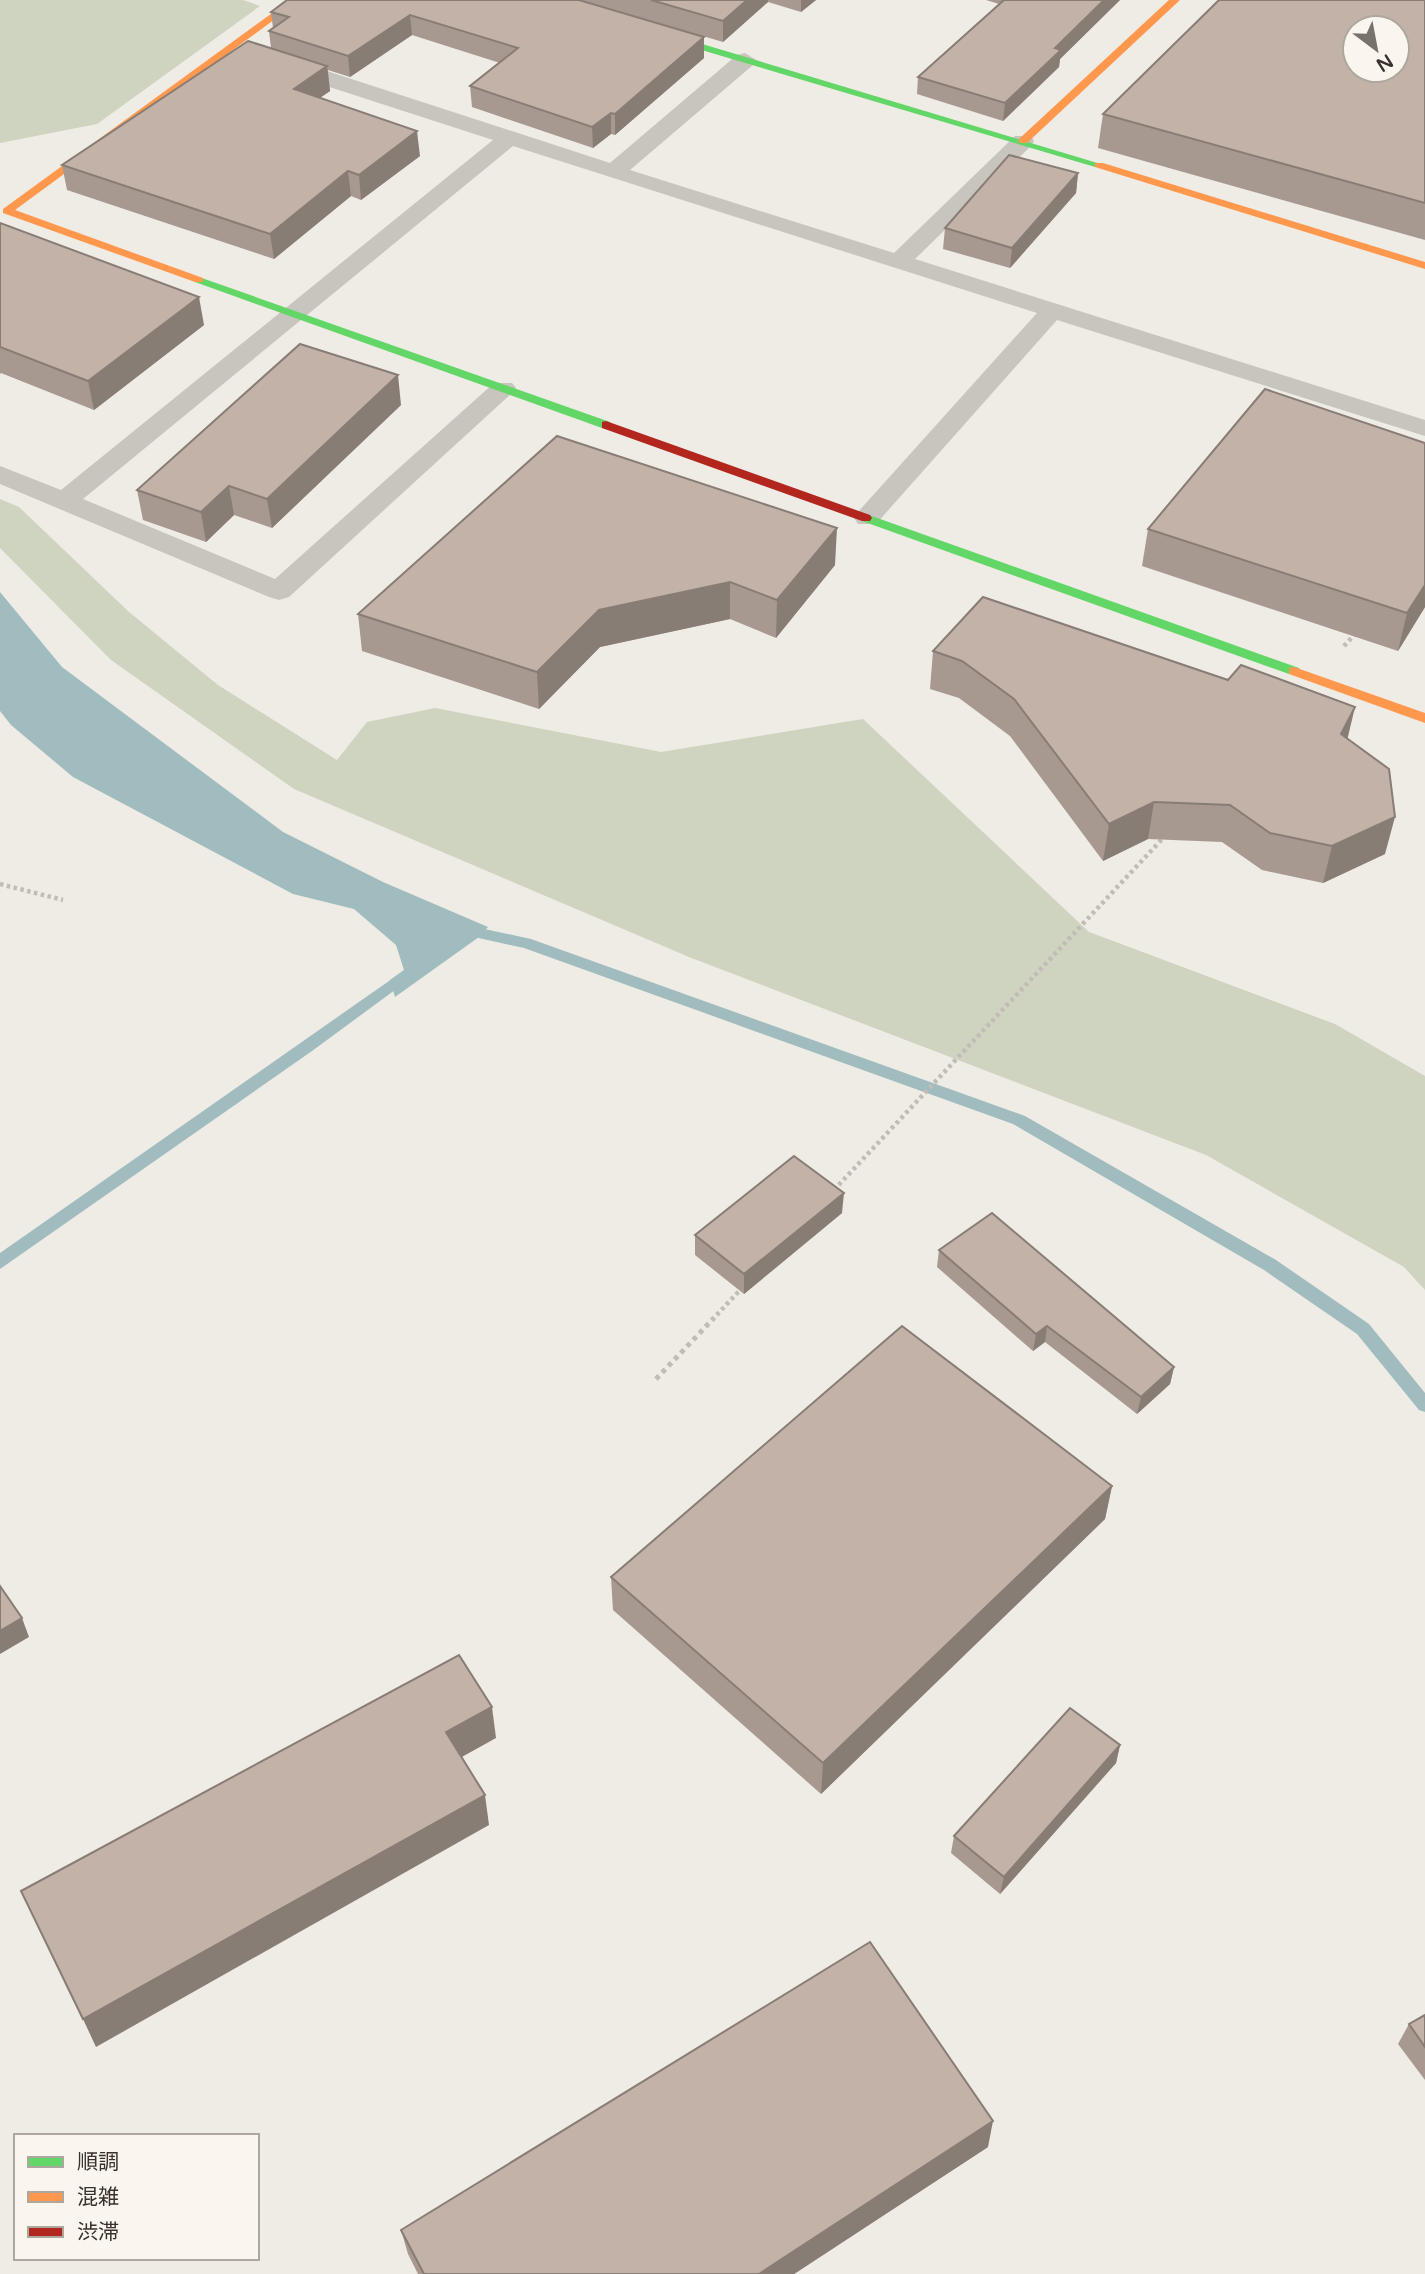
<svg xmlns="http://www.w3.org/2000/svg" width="1425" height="2274" viewBox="0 0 1425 2274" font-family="'Varela Round','Noto Sans JP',sans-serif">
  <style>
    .green { fill: #ced4c0 }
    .water { fill: #a1bcbf }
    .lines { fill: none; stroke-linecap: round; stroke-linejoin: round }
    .stream { fill: #a1bcbf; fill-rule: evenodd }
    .path-far1 { stroke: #c1bcb6; stroke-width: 4.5; stroke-dasharray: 3.5 3.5; stroke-linecap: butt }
    .path { stroke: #c1bcb6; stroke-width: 5; stroke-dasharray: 4.5 4.5; stroke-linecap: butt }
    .lane { fill: #c8c4be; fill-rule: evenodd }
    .fast { fill: #63d668; fill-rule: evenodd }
    .slow { fill: #ff974d; fill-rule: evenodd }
    .jam { fill: #b3261e; fill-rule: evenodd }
    .wall { fill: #a79990 }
    .shaded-wall { fill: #887d75 }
    .building { fill: #c2b2a7; stroke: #887d75; stroke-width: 2; fill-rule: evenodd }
  </style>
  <rect width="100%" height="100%" fill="#efebe5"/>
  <g class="green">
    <polygon points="0,0 243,0 260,6 97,124 0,143"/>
    <polygon points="0,499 19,507 129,612 218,685 337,760 367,722 435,708 661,752 863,719 1089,932 1335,1024 1425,1076 1425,1290 1404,1267 1206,1155 689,957 294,789 111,660 0,548"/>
  </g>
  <polygon class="water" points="0,592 62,667 283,832 383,882 488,927 479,937 395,997 390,980 404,970 396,945 354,909 293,894 73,777 11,725 0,711"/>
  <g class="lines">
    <g class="stream">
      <polygon points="461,924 531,939 1025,1116 1276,1260 1369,1324 1425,1393 1425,1412 1419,1410 1357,1334 1264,1270 1013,1124 524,948 456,933 454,929 456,925"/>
      <polygon points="409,967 416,972 414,976 312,1051 0,1269 0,1253"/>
    </g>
    <g class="path-far1">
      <polyline points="1344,646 1357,632"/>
      <polyline points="0,884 63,900"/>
      <polyline points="834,1190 1165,836"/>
      <polyline points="712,1320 742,1288"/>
    </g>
    <polyline class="path" points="656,1379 714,1318"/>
    <polygon class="lane" points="745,53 756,60 753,65 630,170 894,253 1015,136 1031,136 1034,141 1031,146 915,259 1425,420 1425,436 1057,320 876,524 858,524 854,518 858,512 1037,313 513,146 83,499 275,579 494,383 512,383 516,388 512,393 289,597 279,600 269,597 0,484 0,466 61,490 493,140 277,70 274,65 277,60 293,60 610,163 737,55"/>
    <g class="fast">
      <polygon points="651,31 659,31 1104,165 1095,167 651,35"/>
      <polygon points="199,277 610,422 612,425 606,429 602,428 195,282 193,280"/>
      <polygon points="866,514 1299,668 1301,671 1299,674 1289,674 862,521 862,515"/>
    </g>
    <g class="slow">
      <polygon points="290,0 301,0 15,210 203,278 203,282 195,282 3,213 3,209"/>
      <polygon points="1169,0 1180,0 1027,143 1019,143 1019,139"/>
      <polygon points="1095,163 1103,163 1425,262 1425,269 1095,167"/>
      <polygon points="1294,667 1425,713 1425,723 1289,674 1289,668"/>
    </g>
    <polygon class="jam" points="606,421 870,515 872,518 870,521 862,521 602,428 602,422"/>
  </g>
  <g class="wall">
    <polygon points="287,0 704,37 704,58 615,135 611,134 593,148 472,107 470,86 500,63 412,35 350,77 328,70 330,91 320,98 420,156 361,200 351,196 274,259 67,190 62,165 271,48 269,31 273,28 271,12"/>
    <polygon points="581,0 816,0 801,12 768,2 723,42"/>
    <polygon points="986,0 1120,0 1060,59 1059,67 1003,121 917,94 918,77 999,4"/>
    <polygon points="1425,0 1425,240 1098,148 1103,114"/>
    <polygon points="1078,173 1076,193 1010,268 943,249 945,228"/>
    <polygon points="0,223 204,325 94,410 1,373 0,374"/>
    <polygon points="401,405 272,528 234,515 206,542 143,520 137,490"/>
    <polygon points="1425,443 1425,607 1398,651 1142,566 1148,529"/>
    <polygon points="835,565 776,638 730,619 600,647 539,709 362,651 358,614"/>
    <polygon points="933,651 1347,739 1385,854 1323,883 1262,870 1222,842 1148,839 1103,861 1010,736 959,698 930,689"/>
    <polygon points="842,1213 744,1294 695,1255 695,1235"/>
    <polygon points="939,1250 1174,1367 1170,1384 1137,1414 1045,1342 1033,1351 937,1267"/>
    <polygon points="1112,1486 1105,1519 821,1794 613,1610 611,1577"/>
    <polygon points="1120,1745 1116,1763 1000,1894 951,1853 954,1836"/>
    <polygon points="1425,2015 1425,2080 1398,2044 1409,2024"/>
    <polygon points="988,2147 794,2274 418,2274 408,2254 401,2230"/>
  </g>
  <g class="shaded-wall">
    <polygon points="747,0 768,0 768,2 723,42 723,21"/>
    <polygon points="801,0 816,0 801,12"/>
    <polygon points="1104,0 1120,0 1060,59 1059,67 1003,121 1005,103 1055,48"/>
    <polygon points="410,15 412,35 350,77 348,56"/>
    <polygon points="704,37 704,58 615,135 615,114"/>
    <polygon points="327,66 330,91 297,113 294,89"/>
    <polygon points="611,113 611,134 593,148 592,127"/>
    <polygon points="417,131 420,156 361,200 359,175"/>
    <polygon points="348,171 351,196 274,259 270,234"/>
    <polygon points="1078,173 1076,193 1010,268 1012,248"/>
    <polygon points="199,297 204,325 94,410 88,381"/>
    <polygon points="398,375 401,405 272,528 267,499"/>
    <polygon points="229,486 234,515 206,542 201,512"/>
    <polygon points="837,528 835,565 776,638 777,600"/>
    <polygon points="730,582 730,619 600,647 539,709 537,672 599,610"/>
    <polygon points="1425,585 1425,607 1398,651 1407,613"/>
    <polygon points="1355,707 1346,745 1341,734"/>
    <polygon points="1154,802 1148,839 1103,861 1109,824"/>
    <polygon points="1395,817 1385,854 1323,883 1332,846"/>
    <polygon points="844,1193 842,1213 744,1294 744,1274"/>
    <polygon points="1047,1326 1045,1342 1033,1351 1036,1334"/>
    <polygon points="1174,1367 1170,1384 1137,1414 1141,1397"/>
    <polygon points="1112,1486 1105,1519 821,1794 823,1763"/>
    <polygon points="22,1618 29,1637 0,1654 0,1631"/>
    <polygon points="492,1707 496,1738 451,1763 446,1732"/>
    <polygon points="1120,1745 1116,1763 1000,1894 1004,1877"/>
    <polygon points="485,1795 489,1825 96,2047 83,2019"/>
    <polygon points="993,2121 988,2147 794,2274 759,2274"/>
  </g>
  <g class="building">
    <polygon points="287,0 579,0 704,37 615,114 611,113 592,127 470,86 518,48 410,15 348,56 269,31 289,17 271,12"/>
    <polygon points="651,0 747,0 723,21"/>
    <polygon points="1004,0 1104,0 1055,48 1061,50 1005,103 918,77"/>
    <path d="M1219,0h206v203l-322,-89zM1355,28h42v42h-42z"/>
    <polygon points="248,41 327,66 294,89 417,131 359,175 348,171 270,234 62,165"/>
    <polygon points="1009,155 1078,173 1012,248 945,228"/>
    <polygon points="0,223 199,297 88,381 0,347"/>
    <polygon points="300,344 398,375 267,499 229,486 201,512 137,490"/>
    <polygon points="1265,389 1425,443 1425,585 1407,613 1148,529"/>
    <polygon points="557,436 837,528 777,600 730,582 599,610 537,672 358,614"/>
    <polygon points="983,597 1228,680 1241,665 1355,707 1341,734 1389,769 1395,817 1332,846 1270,833 1230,805 1154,802 1109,824 1014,699 962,661 933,651"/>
    <polygon points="794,1156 844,1193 744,1274 695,1235"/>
    <polygon points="992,1213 1174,1367 1141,1397 1047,1326 1036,1334 939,1250"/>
    <polygon points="902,1326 1112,1486 823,1763 611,1577"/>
    <polygon points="0,1586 22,1618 0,1631"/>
    <polygon points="459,1655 492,1707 446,1732 485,1795 83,2019 21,1891"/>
    <polygon points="1070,1708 1120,1745 1004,1877 954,1836"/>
    <polygon points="870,1942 993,2121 759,2274 424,2274 401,2230"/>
    <polygon points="1425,2015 1425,2047 1409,2024"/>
  </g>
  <rect x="14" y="2134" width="245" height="126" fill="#faf6ee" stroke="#ada7a0" stroke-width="2"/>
  <rect x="28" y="2157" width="35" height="10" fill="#63d668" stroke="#ada7a0" stroke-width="2"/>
  <text x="77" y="2169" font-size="21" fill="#3a312b">順調</text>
  <rect x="28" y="2192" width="35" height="10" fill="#ff974d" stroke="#ada7a0" stroke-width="2"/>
  <text x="77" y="2204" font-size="21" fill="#3a312b">混雑</text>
  <rect x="28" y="2227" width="35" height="10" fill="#b3261e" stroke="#ada7a0" stroke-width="2"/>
  <text x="77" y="2239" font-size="21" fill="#3a312b">渋滞</text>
  <g transform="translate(1376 49) rotate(148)"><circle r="33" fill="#faf6ee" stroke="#ada7a0" stroke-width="2"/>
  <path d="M0-5L12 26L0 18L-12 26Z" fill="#79726c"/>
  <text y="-10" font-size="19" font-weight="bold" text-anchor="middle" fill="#3a312b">N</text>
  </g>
</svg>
